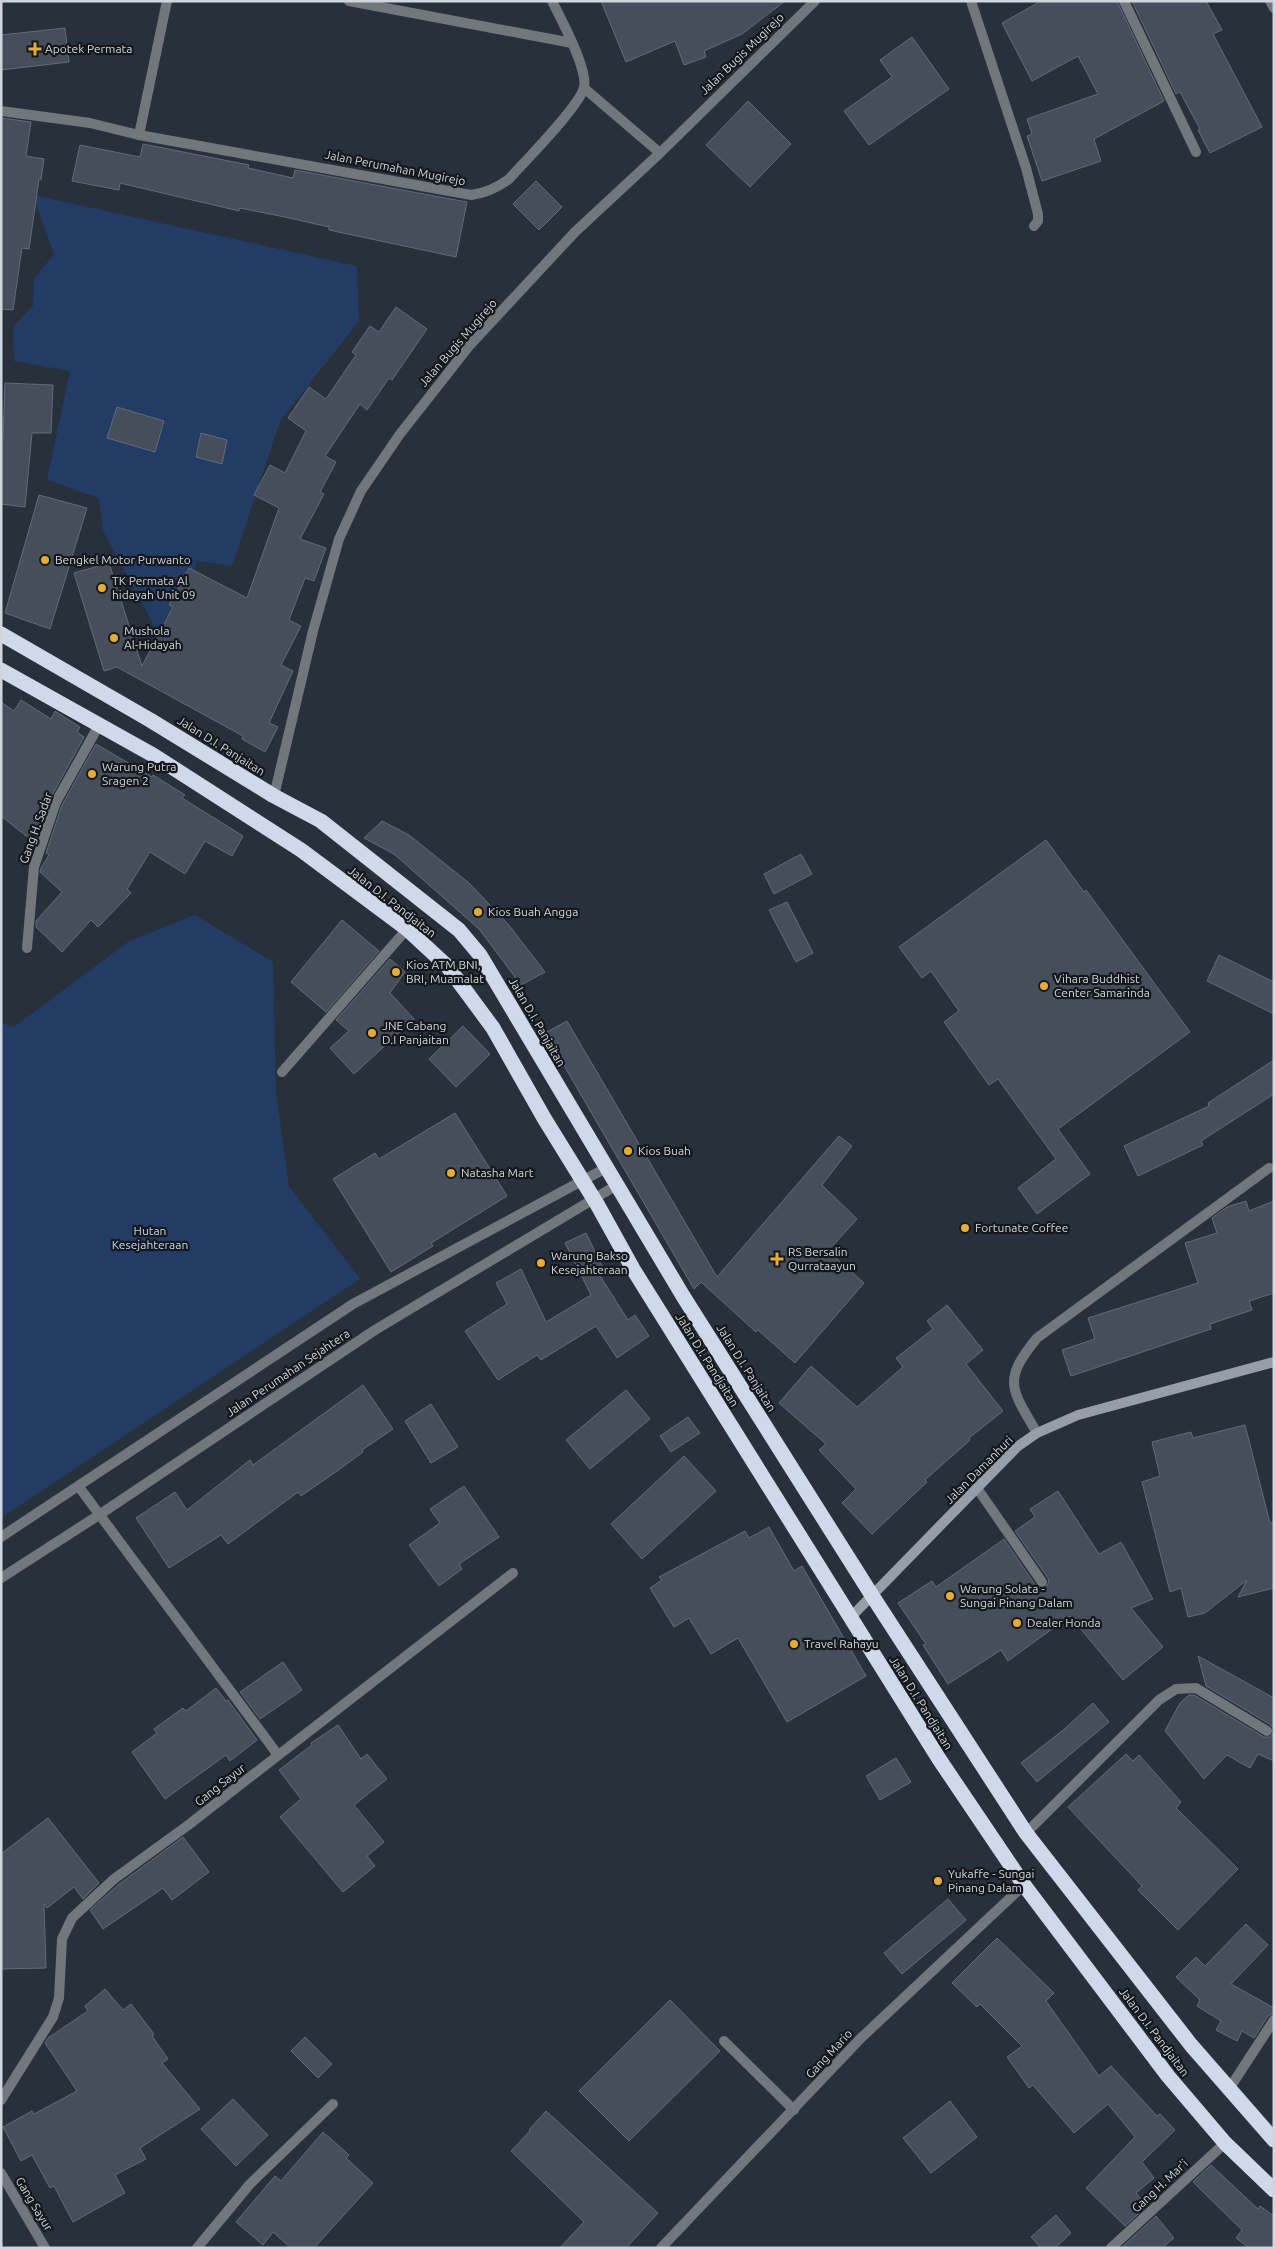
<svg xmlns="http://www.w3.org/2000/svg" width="1275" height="2249" viewBox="0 0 1275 2249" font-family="Ubuntu,sans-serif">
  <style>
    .green { fill: #233c66 }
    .building { fill: #464e5b; stroke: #626b78 }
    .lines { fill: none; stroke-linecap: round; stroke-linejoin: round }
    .street { stroke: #72767d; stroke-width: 10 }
    .secondary { stroke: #989ea8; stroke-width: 10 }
    .highway { stroke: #d0d9e9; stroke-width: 15 }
    .poi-dot { fill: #e7ac37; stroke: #14181d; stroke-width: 2 }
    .labels { text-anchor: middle; stroke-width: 4.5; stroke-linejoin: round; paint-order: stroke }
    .poi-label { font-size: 12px; fill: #d1d5dd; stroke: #14181d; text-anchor: start }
    .street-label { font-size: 12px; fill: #d1d5dd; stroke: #14181d }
    .park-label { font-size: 12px; fill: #c4d7f6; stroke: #14181d }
  </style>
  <rect width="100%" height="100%" fill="#28303b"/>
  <g class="green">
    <polygon points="33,195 357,266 359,321 280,421 232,566 198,561 158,633 103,531 99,498 47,480 70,371 14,361 13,327 33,306 34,279 54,254"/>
    <polygon points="195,915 273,962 276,1092 289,1186 360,1279 1,1518 1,1023 14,1027 128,942"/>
  </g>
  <g class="building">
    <polygon points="601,1 785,1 742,34 704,51 706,57 684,65 675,41 626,62"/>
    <polygon points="1041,1 1117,1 1164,101 1094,139 1101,161 1042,181 1027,136 1032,134 1027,119 1098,94 1078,56 1032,81 1002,23"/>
    <polygon points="1132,1 1206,1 1222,30 1213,34 1262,127 1210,153 1198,130 1200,129 1180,92 1176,94"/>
    <polygon points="65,28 69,62 1,70 1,35"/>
    <polygon points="912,37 949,89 869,145 844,111 892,77 880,60"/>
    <polygon points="748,101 791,144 750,187 706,145"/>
    <polygon points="1,118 31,122 26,156 44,159 41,180 39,179 29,249 22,248 13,310 1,309"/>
    <polygon points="143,144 249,165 248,168 293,178 295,170 467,202 456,257 329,230 329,227 285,217 240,208 239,211 120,183 119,190 72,181 80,145 140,157"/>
    <polygon points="536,181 562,207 539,230 513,204"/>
    <polygon points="396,307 427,329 392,380 389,378 367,410 360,404 325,456 336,462 320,492 324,494 300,539 326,548 314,581 305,578 289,620 301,626 281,665 293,671 269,723 278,727 265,752 242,739 243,736 117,667 104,671 74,573 109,563 142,666 173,607 169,605 189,568 247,598 279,508 254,495 270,465 285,473 306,431 288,418 309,387 326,399 356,355 352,352 370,326 379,332"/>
    <polygon points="5,383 53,385 51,433 32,433 25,507 1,504 1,438 3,439"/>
    <polygon points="117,407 164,421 155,452 107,438"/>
    <polygon points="201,433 227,440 222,464 196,457"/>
    <polygon points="39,495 87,508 50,629 5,613"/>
    <polygon points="21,700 51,719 55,711 80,727 77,732 84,737 50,799 35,843 1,816 1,702 14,711"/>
    <polygon points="96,744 152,777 153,775 185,795 182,798 243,836 232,856 205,841 185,874 150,852 127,889 131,893 98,927 91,920 62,952 36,927 36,921 62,892 40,872 41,868 49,855 46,853 62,805"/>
    <polygon points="382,821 409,835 469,883 508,924 545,972 521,985 479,929 394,854 364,838"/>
    <polygon points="1046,840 1084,892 1086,890 1190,1032 1058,1129 1090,1174 1037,1214 1018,1188 1056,1159 998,1079 989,1085 944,1022 959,1011 931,971 922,978 899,947"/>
    <polygon points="801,854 812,874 774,894 764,874"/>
    <polygon points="787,902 813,953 796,962 769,910"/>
    <polygon points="342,920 379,951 326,1012 291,982"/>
    <polygon points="1219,955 1274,982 1274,1014 1207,981"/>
    <polygon points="390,959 405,972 390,993 414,1019 354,1074 330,1048 349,1031 336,1020"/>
    <polygon points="567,1021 717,1277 839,1136 852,1146 822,1185 857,1219 828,1251 864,1283 795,1363 758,1330 756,1332 701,1282 694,1289 545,1033"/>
    <polygon points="463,1026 490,1054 456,1087 429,1059"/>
    <polygon points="1274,1060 1274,1094 1201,1141 1203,1145 1138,1176 1124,1146 1209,1106 1208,1103"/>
    <polygon points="455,1113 507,1196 431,1243 433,1246 391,1272 333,1179 375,1153 379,1159"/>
    <polygon points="1246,1201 1249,1211 1274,1201 1274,1293 1249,1301 1252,1310 1210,1324 1211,1329 1071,1376 1062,1350 1095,1339 1088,1318 1198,1283 1185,1243 1217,1233 1212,1218 1227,1207"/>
    <polygon points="586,1233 603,1268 597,1271 628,1320 635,1315 649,1336 617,1358 596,1326 541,1360 537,1355 498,1380 465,1331 507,1304 496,1283 521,1269 546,1322 591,1295 565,1243"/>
    <polygon points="947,1305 983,1350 966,1364 1003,1411 969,1438 970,1440 925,1480 927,1482 872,1534 842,1503 856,1489 819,1450 826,1444 779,1403 811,1366 857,1407 903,1367 896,1358 933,1329 927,1321"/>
    <polygon points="363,1385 393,1429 362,1450 363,1452 337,1471 301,1496 298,1492 228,1544 221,1535 169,1568 136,1518 175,1492 187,1510 250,1460 253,1465"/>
    <polygon points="626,1390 650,1419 590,1469 566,1440"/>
    <polygon points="431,1404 458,1447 431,1463 405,1421"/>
    <polygon points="688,1417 700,1433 671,1452 660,1436"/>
    <polygon points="1245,1425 1270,1523 1274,1522 1274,1588 1238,1597 1247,1580 1205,1613 1188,1617 1181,1588 1170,1592 1142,1482 1160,1476 1152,1442 1191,1432 1193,1438"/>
    <polygon points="684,1456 716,1491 642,1559 611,1524"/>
    <polygon points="464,1486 499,1537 459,1564 462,1569 439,1586 409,1545 440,1523 430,1509"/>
    <polygon points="1058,1491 1099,1554 1121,1542 1153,1599 1131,1608 1163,1647 1123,1680 1070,1616 1008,1661 1001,1650 948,1684 923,1645 926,1644 898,1603 932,1581 936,1587 1004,1539 1036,1586 1042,1589 1046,1587 1049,1582 1048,1578 1015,1531 1035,1517 1030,1509"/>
    <polygon points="769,1527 794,1571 802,1566 866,1676 787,1722 738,1638 711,1654 689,1618 674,1627 650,1588 662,1580 659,1577 745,1531 749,1538"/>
    <polygon points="1198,1656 1274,1698 1274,1730 1271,1725 1206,1686"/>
    <polygon points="283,1662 302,1690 260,1719 240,1692"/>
    <polygon points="216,1688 226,1701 228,1700 257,1740 230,1761 226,1755 165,1799 132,1752 157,1733 154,1729 183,1708 186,1711"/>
    <polygon points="1189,1695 1194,1695 1264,1737 1270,1737 1274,1732 1274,1761 1258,1754 1250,1768 1227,1755 1204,1779 1165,1731 1180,1703"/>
    <polygon points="1093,1703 1109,1722 1037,1782 1021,1763 1062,1731"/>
    <polygon points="338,1725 361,1759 367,1754 387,1779 354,1805 384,1842 367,1856 375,1866 343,1892 280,1817 301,1799 279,1770 312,1745 311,1743"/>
    <polygon points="1126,1754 1133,1761 1139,1755 1181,1802 1176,1808 1238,1869 1178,1930 1138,1890 1142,1886 1068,1807"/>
    <polygon points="896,1758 911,1782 880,1800 866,1776"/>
    <polygon points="48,1818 99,1883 83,1899 74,1887 47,1908 44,1904 46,1968 1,1969 1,1854"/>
    <polygon points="183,1837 209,1872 172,1900 163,1888 103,1929 90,1910 118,1885"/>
    <polygon points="948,1899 966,1920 902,1974 884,1953"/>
    <polygon points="1246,1924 1268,1945 1231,1984 1274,2008 1274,2013 1268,2016 1254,2038 1242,2031 1237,2041 1216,2030 1221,2021 1197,2006 1200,2000 1176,1977 1196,1957 1205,1966"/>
    <polygon points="997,1938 1054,1993 1046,2001 1099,2076 1111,2066 1157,2116 1160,2114 1175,2130 1142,2162 1154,2178 1136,2193 1147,2206 1125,2226 1086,2188 1135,2137 1108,2104 1074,2133 1033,2085 1029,2088 1007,2057 1022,2046 980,2004 977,2007 952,1983"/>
    <polygon points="105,1989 123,2010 131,2004 154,2034 152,2036 168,2059 162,2063 200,2109 140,2148 146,2159 115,2175 125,2193 73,2222 54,2186 50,2188 32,2155 21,2161 3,2127 32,2111 34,2114 77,2091 45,2043 48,2038 88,2011 85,2006"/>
    <polygon points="670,2000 720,2051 629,2141 579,2091"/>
    <polygon points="305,2037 332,2064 318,2078 291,2051"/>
    <polygon points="233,2099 268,2135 236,2166 201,2129"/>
    <polygon points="950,2101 977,2137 931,2173 903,2138"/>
    <polygon points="546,2111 658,2213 626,2248 560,2248 584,2222 511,2151 530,2131 529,2130"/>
    <polygon points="323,2132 349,2155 346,2158 373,2183 314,2248 291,2248 273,2232 263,2245 236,2222 275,2176 281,2181"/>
    <polygon points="1211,2165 1258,2209 1260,2206 1274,2216 1274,2248 1249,2248 1236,2238 1242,2230 1193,2182"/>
    <polygon points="1056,2215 1071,2233 1055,2248 1041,2248 1031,2237"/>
    <polygon points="1156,2216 1174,2238 1162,2248 1121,2248"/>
  </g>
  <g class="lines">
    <g class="street">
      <polyline points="349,1 572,43"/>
      <polyline points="971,1 1026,168 1038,214 1038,221 1034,226"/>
      <polyline points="1124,1 1196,152"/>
      <polyline points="1270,1 1274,8"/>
      <polyline points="584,88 660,153"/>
      <path d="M1,111l89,12 49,12 332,60c15,-2 26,-7 38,-16 15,-17 72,-74 75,-92 4,-18 -23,-68 -32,-86"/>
      <polyline points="139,135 167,1"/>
      <polyline points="274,796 313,631 339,539 361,491 400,434 470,345 575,232 660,153 815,1"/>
      <polyline points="27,948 34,867 56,802 99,725"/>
      <polyline points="282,1072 407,929"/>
      <path d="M1037,1433c-26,-45 -35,-52 0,-95l232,-170"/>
      <polyline points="79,1487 278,1755"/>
      <polyline points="977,1488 1042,1582"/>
      <polyline points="1,1537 353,1304 606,1168"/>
      <polyline points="1,1578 99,1515 375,1330 617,1185"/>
      <polyline points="1026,1833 1159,1700 1176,1689 1196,1688 1267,1731"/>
      <polyline points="724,2041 794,2110"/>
      <polyline points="1229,2089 1274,2020"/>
      <polyline points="1,2100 53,2017 59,1998 62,1939 72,1918 114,1879 187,1826 513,1573"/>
      <polyline points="1,2173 45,2248"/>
      <polyline points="197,2248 250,2184 333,2104"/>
      <polyline points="661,2248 861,2038 1024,1885"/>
      <polyline points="1111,2248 1225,2143"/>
    </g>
    <polyline class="secondary" points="850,1618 1017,1447 1037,1433 1078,1415 1274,1362"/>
    <g class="highway">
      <polyline points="1,634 150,720 274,796 321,821 459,930 480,955 683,1296 873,1597 1026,1833 1191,2045 1274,2140"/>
      <polyline points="1,670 153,755 301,850 407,929 448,967 493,1028 544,1118 597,1204 633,1269 939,1759 1024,1885 1168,2076 1225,2143 1274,2190"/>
    </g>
  </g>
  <g class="poi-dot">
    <path d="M32.5 41.5h5v5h5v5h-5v5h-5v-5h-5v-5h5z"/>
    <circle cx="45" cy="560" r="5"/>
    <circle cx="102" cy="588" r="5"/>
    <circle cx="114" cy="638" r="5"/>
    <circle cx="92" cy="774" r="5"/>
    <circle cx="478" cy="912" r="5"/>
    <circle cx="396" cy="972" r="5"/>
    <circle cx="1044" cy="986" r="5"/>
    <circle cx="372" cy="1033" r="5"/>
    <circle cx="628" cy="1151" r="5"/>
    <circle cx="451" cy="1173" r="5"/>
    <circle cx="965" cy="1228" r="5"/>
    <path d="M774.5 1251.5h5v5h5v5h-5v5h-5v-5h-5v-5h5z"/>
    <circle cx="541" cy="1263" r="5"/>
    <circle cx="950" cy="1596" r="5"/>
    <circle cx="1017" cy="1623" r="5"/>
    <circle cx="794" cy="1644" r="5"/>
    <circle cx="938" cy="1881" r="5"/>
  </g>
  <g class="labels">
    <g class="poi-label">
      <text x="45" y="53">Apotek Permata</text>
      <text x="55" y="564">Bengkel Motor Purwanto</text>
      <text x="112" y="585">TK Permata Al<tspan x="112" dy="14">hidayah Unit 09</tspan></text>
      <text x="124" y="635">Mushola<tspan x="124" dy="14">Al-Hidayah</tspan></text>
      <text x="102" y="771">Warung Putra<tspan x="102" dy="14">Sragen 2</tspan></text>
      <text x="488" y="916">Kios Buah Angga</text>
      <text x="406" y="969">Kios ATM BNI,<tspan x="406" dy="14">BRI, Muamalat</tspan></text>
      <text x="1054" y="983">Vihara Buddhist<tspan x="1054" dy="14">Center Samarinda</tspan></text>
      <text x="382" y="1030">JNE Cabang<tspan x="382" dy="14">D.I Panjaitan</tspan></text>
      <text x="638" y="1155">Kios Buah</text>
      <text x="461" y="1177">Natasha Mart</text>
      <text x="975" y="1232">Fortunate Coffee</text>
      <text x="788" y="1256">RS Bersalin<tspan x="788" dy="14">Qurrataayun</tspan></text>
      <text x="551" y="1260">Warung Bakso<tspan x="551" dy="14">Kesejahteraan</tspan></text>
      <text x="960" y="1593">Warung Solata -<tspan x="960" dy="14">Sungai Pinang Dalam</tspan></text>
      <text x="1027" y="1627">Dealer Honda</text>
      <text x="804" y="1648">Travel Rahayu</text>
      <text x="948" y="1878">Yukaffe - Sungai<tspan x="948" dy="14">Pinang Dalam</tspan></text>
    </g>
    <g class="street-label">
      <text transform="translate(742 54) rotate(-44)" y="4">Jalan Bugis Mugirejo</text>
      <text transform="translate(395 168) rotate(11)" y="4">Jalan Perumahan Mugirejo</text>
      <text transform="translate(458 343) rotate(-49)" y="4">Jalan Bugis Mugirejo</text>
      <text transform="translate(221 746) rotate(32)" y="4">Jalan D.I. Panjaitan</text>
      <text transform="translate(36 828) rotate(-70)" y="4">Gang H. Sadar</text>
      <text transform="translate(392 902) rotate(38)" y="4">Jalan D.I. Pandjaitan</text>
      <text transform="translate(537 1022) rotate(60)" y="4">Jalan D.I. Panjaitan</text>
      <text transform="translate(707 1360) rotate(58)" y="4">Jalan D.I. Pandjaitan</text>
      <text transform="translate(746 1368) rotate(58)" y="4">Jalan D.I. Panjaitan</text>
      <text transform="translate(288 1373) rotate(-34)" y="4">Jalan Perumahan Sejahtera</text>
      <text transform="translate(979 1470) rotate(-45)" y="4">Jalan Damanhuri</text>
      <text transform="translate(921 1703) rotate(58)" y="4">Jalan D.I. Pandjaitan</text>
      <text transform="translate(220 1785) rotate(-38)" y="4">Gang Sayur</text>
      <text transform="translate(1154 2032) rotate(53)" y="4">Jalan D.I. Pandjaitan</text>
      <text transform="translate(829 2054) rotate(-47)" y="4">Gang Mario</text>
      <text transform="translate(1160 2186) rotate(-43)" y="4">Gang H. Mar'i</text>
      <text transform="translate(34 2204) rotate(59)" y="4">Gang Sayur</text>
    </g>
    <g class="park-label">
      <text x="150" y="1235">Hutan<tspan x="150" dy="14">Kesejahteraan</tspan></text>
    </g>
  </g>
  <rect width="1275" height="2249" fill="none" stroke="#d1d5dd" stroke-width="5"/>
</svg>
